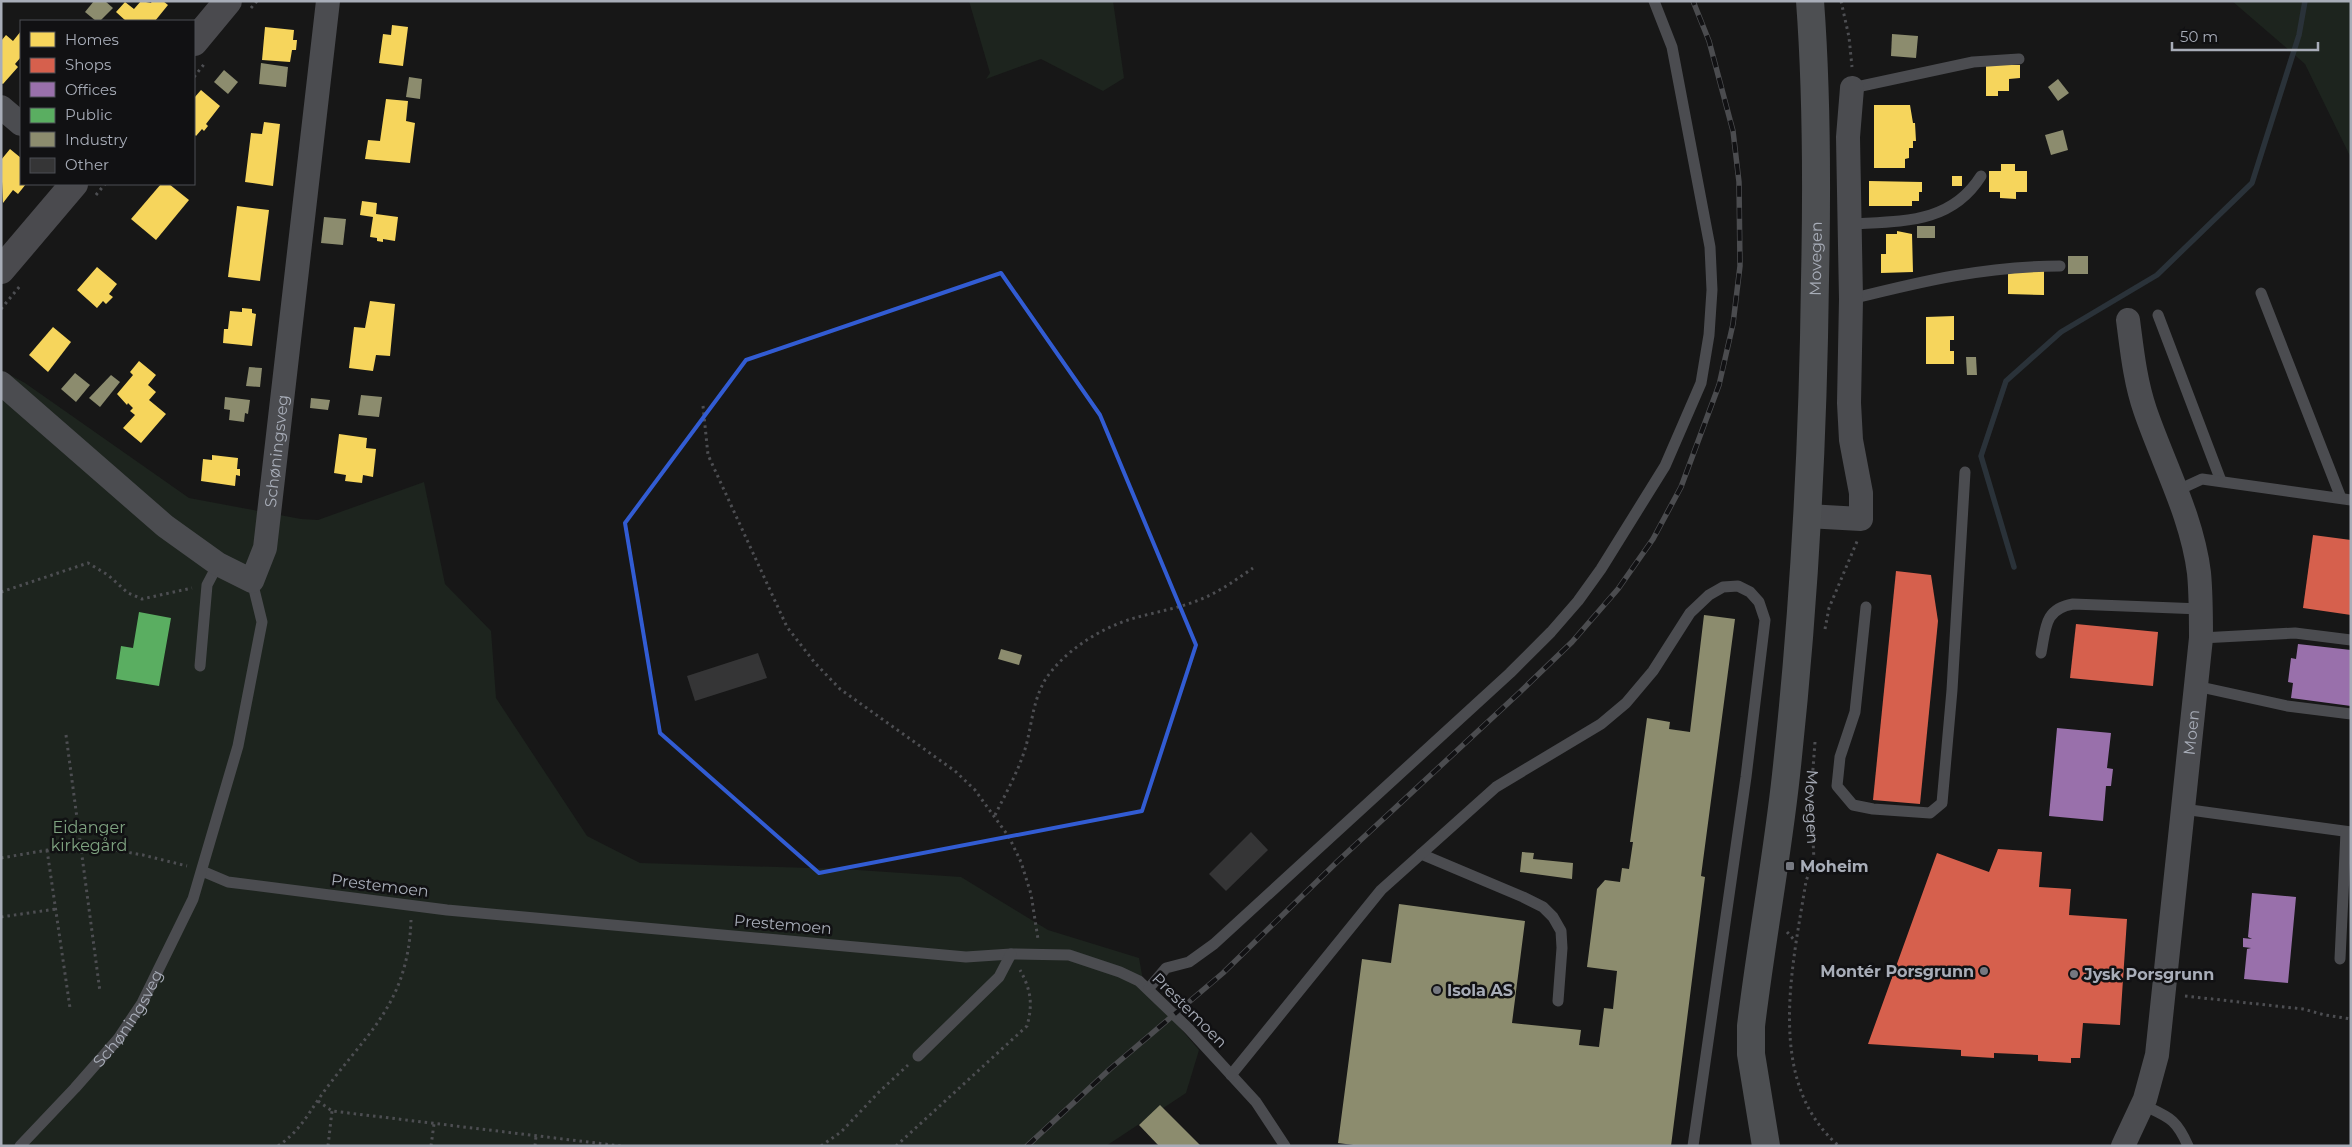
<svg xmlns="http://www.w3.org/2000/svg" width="2352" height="1147" viewBox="0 0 2352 1147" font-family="Montserrat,sans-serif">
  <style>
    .green { fill: #1d241e }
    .homes { fill: #f6d55c }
    .shops { fill: #d6604d }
    .offices { fill: #9970ab }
    .public { fill: #5aae61 }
    .industry { fill: #8c8c6e }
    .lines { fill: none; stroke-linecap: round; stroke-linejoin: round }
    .stream { stroke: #2a3239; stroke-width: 5.5 }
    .building { fill: #353536 }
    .path { stroke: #4d4e52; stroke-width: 3; stroke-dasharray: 2.5 4; stroke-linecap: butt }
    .lane { stroke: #4b4c50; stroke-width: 11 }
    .street { stroke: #4b4c50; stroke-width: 24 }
    .secondary { stroke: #4a4a4e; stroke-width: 28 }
    .primary { stroke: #4d4f52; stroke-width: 28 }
    .rail-casing { stroke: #4b4c4f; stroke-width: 5.5 }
    .rail { stroke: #111113; stroke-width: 4; stroke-dasharray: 11; stroke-linecap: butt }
    .marked { fill: none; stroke: #325cd3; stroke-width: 4; stroke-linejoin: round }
    .poi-dot { fill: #757880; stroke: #111113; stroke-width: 2 }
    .labels { text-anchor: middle; stroke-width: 5; stroke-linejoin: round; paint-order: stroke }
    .street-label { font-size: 16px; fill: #a8adb8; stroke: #111113 }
    .park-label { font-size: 16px; fill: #7fa381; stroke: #111113 }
    .poi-label { font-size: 16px; font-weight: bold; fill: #a8adb8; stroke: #111113; text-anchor: start }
  </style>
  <rect width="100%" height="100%" fill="#171717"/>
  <g class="green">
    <polygon points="969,1 1113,1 1124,78 1103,91 1041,59 986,79 990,73"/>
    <polygon points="2232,1 2351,1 2351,158 2305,64"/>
    <polygon points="1,370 25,383 189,498 301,519 318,520 424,482 445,584 491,631 496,698 587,836 640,863 843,869 961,877 1048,930 1139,958 1144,986 1199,1050 1186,1093 1106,1146 1,1146"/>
  </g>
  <g class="homes">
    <polygon points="141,1 151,3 152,1 163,1 168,5 155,21 126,21 116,12 125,2 134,9"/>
    <polygon points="392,25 408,27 403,66 379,63 383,34 391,35"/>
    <polygon points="265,27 294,30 293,40 297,40 296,50 292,50 290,62 262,60"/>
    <polygon points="21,31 21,57 15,64 18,67 3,84 1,83 1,41 6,35 13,41"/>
    <polygon points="1986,65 2020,65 2020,78 2009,79 2009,91 1998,91 1998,96 1986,96"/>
    <polygon points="201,90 220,106 206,124 208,126 204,131 202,129 196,136 194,134 194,98"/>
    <polygon points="386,99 408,101 406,121 415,123 410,163 365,159 368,140 380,141"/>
    <polygon points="1874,105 1910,105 1913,123 1915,123 1916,141 1913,141 1913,148 1909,148 1909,158 1905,159 1905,168 1874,168"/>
    <polygon points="264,122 280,124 273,186 245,182 251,133 262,134"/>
    <polygon points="10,149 21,158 21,184 26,184 18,194 13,190 3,203 1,160"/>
    <polygon points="2001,164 2015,164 2015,171 2027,171 2027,192 2016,192 2016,199 2000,198 2000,192 1989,192 1989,171 2001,171"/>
    <rect x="1952" y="176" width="10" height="10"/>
    <polygon points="1869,181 1922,182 1922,192 1919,192 1919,201 1912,201 1912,206 1869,206"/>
    <polygon points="161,184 169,184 189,200 156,240 131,219"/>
    <polygon points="362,201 377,203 376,214 398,217 395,241 383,239 383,242 377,241 377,238 370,237 373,217 360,215"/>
    <polygon points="237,206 269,210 260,281 228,277"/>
    <polygon points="1897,231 1912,234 1913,272 1881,273 1881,254 1886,254 1886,234 1897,234"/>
    <polygon points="97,267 117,284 109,294 113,297 106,304 103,301 97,308 77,290"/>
    <polygon points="2044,269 2044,295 2008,294 2008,271"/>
    <polygon points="370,301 395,304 390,356 376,355 373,371 349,368 354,327 365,328"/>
    <polygon points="242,308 252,309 252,313 256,314 252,346 223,343 224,329 228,329 230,311 242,312"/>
    <polygon points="1954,316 1954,340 1950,340 1950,351 1954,351 1954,364 1926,364 1926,317"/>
    <polygon points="53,327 71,342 48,372 29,355"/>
    <polygon points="139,361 156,375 148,385 156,392 149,400 166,414 141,443 123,428 135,415 130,411 133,408 128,403 127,405 117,394 133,375 130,372"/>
    <polygon points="339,434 367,438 366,448 376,449 373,477 363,475 362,483 345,481 346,475 334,473"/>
    <polygon points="212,455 238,458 237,469 240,469 240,476 236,475 235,486 201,481 203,459 212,460"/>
  </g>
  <g class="shops">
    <polygon points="2313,535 2351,540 2351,615 2303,608"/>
    <polygon points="1896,571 1931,575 1938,621 1920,804 1873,800"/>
    <polygon points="2076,624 2158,632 2153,686 2070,678"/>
    <polygon points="1998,849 2042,852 2039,887 2071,889 2069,915 2127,919 2120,1025 2083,1023 2080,1058 2071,1058 2071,1063 2038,1061 2038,1055 1994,1053 1994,1058 1961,1056 1961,1050 1868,1044 1937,853 1989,872"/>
  </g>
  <g class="offices">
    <polygon points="2298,644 2351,650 2351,706 2291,698 2293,683 2288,682 2291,658 2296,659"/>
    <polygon points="2057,728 2111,733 2107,768 2113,769 2111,786 2106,786 2103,821 2049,816"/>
    <polygon points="2252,893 2296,897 2288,983 2244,979 2247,949 2251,948 2243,947 2243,938 2252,939 2248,937"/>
  </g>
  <polygon class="public" points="139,612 171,618 159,686 116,679 121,646 133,648"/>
  <g class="industry">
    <polygon points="94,1 105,1 113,8 100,21 96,21 85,12"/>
    <polygon points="1892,34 1918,36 1916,58 1891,56"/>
    <polygon points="261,63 288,67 286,87 259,84"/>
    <polygon points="224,70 238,82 228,94 214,82"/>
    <polygon points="409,77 422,79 420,99 406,97"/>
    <polygon points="2058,79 2069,93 2058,101 2048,87"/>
    <polygon points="2063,130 2068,150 2051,155 2045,135"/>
    <polygon points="324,217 346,219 343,245 321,243"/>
    <rect x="1917" y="226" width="18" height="12"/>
    <rect x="2068" y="256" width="20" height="18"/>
    <polygon points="1966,357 1976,357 1977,375 1967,375"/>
    <polygon points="249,367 262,368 260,387 246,386"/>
    <polygon points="75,373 90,385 76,402 61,389"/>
    <polygon points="111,375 120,382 100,407 89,398"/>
    <polygon points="361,395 382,397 379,417 358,415"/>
    <polygon points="225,397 250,400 248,414 245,413 244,422 229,420 230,410 224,409"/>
    <polygon points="311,398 330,400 328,410 310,408"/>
    <polygon points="1704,615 1735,619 1701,876 1705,877 1671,1146 1361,1146 1338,1143 1362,959 1391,963 1399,904 1525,921 1512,1023 1581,1030 1579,1045 1599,1047 1604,1008 1613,1009 1617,971 1587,967 1597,889 1605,880 1620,882 1622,868 1629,869 1633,842 1630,842 1647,718 1670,722 1669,729 1690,732"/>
    <polygon points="1001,649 1022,655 1019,665 998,659"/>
    <polygon points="1522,852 1534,853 1533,859 1573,863 1572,879 1520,872"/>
    <polygon points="1160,1105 1201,1146 1159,1146 1139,1125"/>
  </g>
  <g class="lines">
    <polyline class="stream" points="2014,567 1981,456 2006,381 2061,332 2157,275 2252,183 2299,35 2305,1"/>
  </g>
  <g class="building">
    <polygon points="758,653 767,678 695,701 687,676"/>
    <polygon points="1251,832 1268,850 1226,891 1209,874"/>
  </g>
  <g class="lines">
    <g class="path">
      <polyline points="1841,1 1849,37 1852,67"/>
      <polyline points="251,8 257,1"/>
      <polyline points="194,77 205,63"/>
      <polyline points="96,195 105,184"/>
      <polyline points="1,309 20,286"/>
      <polyline points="703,406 708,455 787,627 815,663 840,689 955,771 975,790 1009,837 1021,862 1031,894 1038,939"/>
      <polyline points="1,592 88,563 108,575 128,593 142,599 192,588"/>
      <polyline points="1825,629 1829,608 1858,539"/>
      <polyline points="66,735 100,992"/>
      <path id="s1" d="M1815,742l-4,53 3,66 -8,20c-13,84 -42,201 33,265"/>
      <path d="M995,815c11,-22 24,-45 31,-69 6,-23 7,-45 19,-66 18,-28 54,-51 86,-61 24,-7 50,-11 73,-21 18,-8 33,-19 49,-30"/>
      <polyline points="47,850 70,1008"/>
      <polyline points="1,858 71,846 85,845 143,855 187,866"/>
      <polyline points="1,917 56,909"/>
      <polyline points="1787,932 1796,942"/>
      <polyline points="2185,996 2303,1009 2325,1015 2351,1019"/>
      <polyline points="318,1101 332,1111 621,1146"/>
      <path d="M278,1146c19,-13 28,-28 40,-46 45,-65 90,-92 93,-180"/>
      <polyline points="328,1146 332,1111"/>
      <polyline points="431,1146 434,1124"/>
      <polyline points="535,1146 536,1136"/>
      <polyline points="821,1146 841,1132 879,1092 908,1065"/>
      <path d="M896,1146l131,-120c6,-22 4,-36 -7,-56"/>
    </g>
    <g class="lane">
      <polyline points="1852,88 1973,62 2019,59"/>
      <path d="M1851,224c51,-3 100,0 130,-48"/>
      <polyline points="2261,293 2341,498"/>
      <path d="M1851,299c72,-18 135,-33 209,-33"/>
      <polyline points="2158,315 2221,481"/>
      <polyline points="2176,491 2202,479 2351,500"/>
      <polyline points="1866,607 1855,712 1840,757 1837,786 1853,805 1873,809 1930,813 1942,803 1952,690 1965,472"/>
      <polyline points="2201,638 2295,633 2351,640"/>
      <path d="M2041,653c5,-25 3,-44 32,-49l128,5"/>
      <polyline points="200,666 207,585 218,564"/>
      <polyline points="2196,686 2287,706 2351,714"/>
      <polyline points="2183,809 2351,832"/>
      <polyline points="1421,854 1523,897 1543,907 1553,917 1561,931 1562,948 1558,1001"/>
      <polyline points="202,871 228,882 447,910 966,957 1011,954 1069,955 1120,972 1139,981 1189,1029 1256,1102 1285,1146"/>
      <polyline points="2340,959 2346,832"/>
      <polyline points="1149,988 1166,968 1189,962 1214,944 1510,673 1551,632 1578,601 1601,569 1665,466 1701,383 1709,335 1712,290 1710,247 1672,47 1654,1"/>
      <polyline points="918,1056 999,977 1011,954"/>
      <polyline points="1231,1075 1381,890 1496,787 1601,724 1626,703 1653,671 1690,613 1709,595 1723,587 1738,586 1750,592 1759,602 1765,620 1746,777 1693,1146"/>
      <path d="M2143,1105c25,12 33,13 45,41"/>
      <path id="s2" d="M20,1146l55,-58 43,-49 24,-36 51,-104 45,-153 24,-124 -10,-41"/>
    </g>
    <g class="street">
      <polyline points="1,107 21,124"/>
      <path id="s3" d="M1,383l164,143 53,38 34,17 13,-33 63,-547"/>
      <polyline points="1807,516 1861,519 1861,493 1851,440 1849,403 1851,299 1848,137 1852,88"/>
      <path id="s4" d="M2123,1146l22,-47 12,-44 44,-417c0,-22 0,-44 -2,-65 -7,-57 -36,-110 -54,-163 -10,-29 -13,-60 -17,-90"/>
    </g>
    <g class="secondary">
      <polyline points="194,42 228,1"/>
      <polyline points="1,270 74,184"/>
    </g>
    <path class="primary" id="s5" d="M1766,1146l-15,-92v-28c10,-84 26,-167 35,-251 18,-164 27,-330 29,-495 2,-93 2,-186 -5,-279"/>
    <defs>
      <polyline id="rail" points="1027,1146 1110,1069 1223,973 1338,861 1519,693 1572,642 1618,589 1653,539 1681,487 1719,385 1733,324 1740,266 1739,182 1733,131 1709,41 1693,1"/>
    </defs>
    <use href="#rail" class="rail-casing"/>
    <use href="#rail" class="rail"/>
  </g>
  <path class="marked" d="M1001,273l99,142 96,230 -54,166 -323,62 -159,-140 -35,-210 121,-163z"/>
  <g class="poi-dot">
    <rect x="1785" y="861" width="10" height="10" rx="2.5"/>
    <circle cx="1984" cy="971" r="5"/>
    <circle cx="2074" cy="974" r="5"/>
    <circle cx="1437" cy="990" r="5"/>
  </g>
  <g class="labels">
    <g class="street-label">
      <text dy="6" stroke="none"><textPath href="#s5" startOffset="892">Movegen</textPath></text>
      <text dy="6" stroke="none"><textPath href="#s3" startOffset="454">Schøningsveg</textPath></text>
      <text dy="6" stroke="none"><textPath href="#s4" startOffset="422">Moen</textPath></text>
      <text dy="6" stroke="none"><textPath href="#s1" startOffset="65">Movegen</textPath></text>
      <text transform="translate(380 885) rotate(7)" y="6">Prestemoen</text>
      <text transform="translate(783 924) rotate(5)" y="6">Prestemoen</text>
      <text transform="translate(1190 1010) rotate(45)" y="6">Prestemoen</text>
      <text dy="6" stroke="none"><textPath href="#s2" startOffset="168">Schøningsveg</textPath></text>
    </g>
    <g class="park-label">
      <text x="89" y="833">Eidanger<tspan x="89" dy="18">kirkegård</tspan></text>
    </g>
    <g class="poi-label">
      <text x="1800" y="872">Moheim</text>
      <text x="1974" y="977" text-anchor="end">Montér Porsgrunn</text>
      <text x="2084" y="980">Jysk Porsgrunn</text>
      <text x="1447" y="996">Isola AS</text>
    </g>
  </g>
  <rect width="2352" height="1147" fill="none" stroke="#a8adb8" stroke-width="5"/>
  <rect x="20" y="20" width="175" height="165" fill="#111113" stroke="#4d4f55"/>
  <rect x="30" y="32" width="25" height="15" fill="#f6d55c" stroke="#4d4f55"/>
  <text x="65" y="45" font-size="15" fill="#a8adb8">Homes</text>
  <rect x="30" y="58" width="25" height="15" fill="#d6604d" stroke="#4d4f55"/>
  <text x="65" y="70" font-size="15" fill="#a8adb8">Shops</text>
  <rect x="30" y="82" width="25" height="15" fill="#9970ab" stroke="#4d4f55"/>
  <text x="65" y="95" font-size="15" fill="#a8adb8">Offices</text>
  <rect x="30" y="108" width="25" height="15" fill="#5aae61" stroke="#4d4f55"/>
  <text x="65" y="120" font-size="15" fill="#a8adb8">Public</text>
  <rect x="30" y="132" width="25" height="15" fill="#8c8c6e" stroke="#4d4f55"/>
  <text x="65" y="145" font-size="15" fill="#a8adb8">Industry</text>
  <rect x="30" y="158" width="25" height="15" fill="#353536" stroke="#4d4f55"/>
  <text x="65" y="170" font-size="15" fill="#a8adb8">Other</text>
  <path d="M2172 42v8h146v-8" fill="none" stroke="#a8adb8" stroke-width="2.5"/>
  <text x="2180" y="42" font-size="15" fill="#a8adb8" stroke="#111113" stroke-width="4" paint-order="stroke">50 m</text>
</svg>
